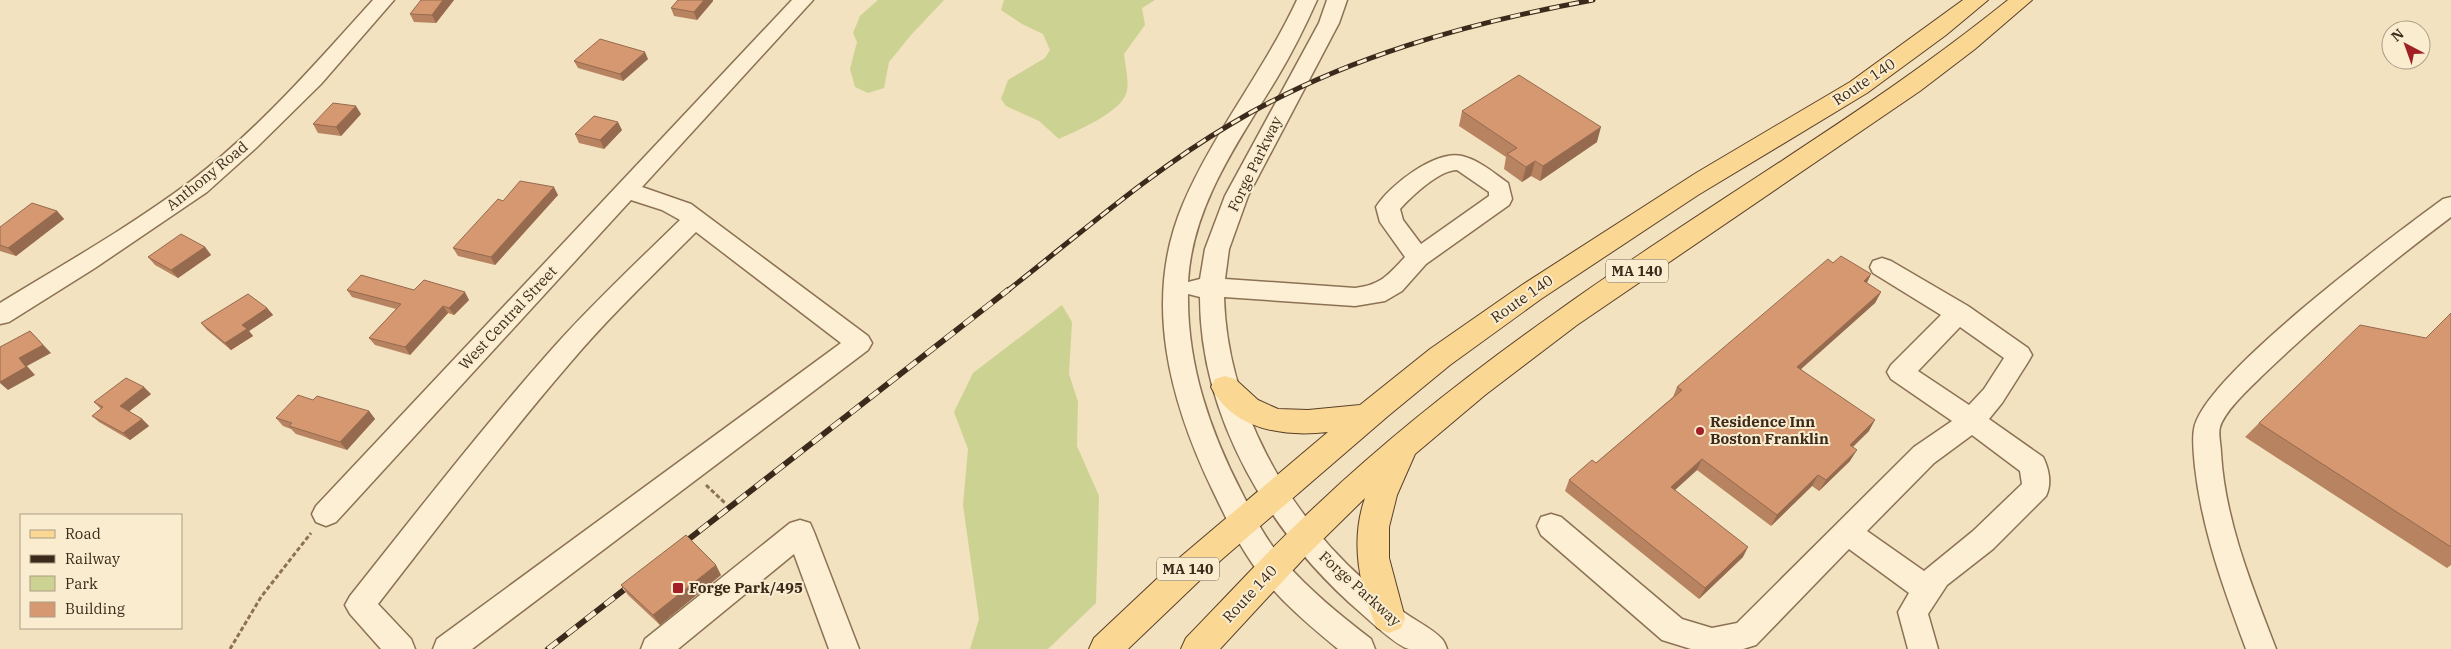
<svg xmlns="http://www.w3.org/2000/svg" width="2451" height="649" viewBox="0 0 2451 649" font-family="'IBM Plex Serif',serif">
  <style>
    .green { fill: #ccd291 }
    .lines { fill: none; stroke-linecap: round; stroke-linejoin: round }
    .minor-casing { stroke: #8d7155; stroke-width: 3 }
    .major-casing { stroke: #5a3f2a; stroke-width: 2 }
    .path { stroke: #8d7155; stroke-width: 3; stroke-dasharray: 4.5 2.5; stroke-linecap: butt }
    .minor { fill: #fcefd3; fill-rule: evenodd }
    .major { fill: #fad792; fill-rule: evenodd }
    .rail-far1-casing { stroke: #3b2a1b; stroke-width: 5 }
    .rail-casing { stroke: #3b2a1b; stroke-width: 6 }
    .rail-far1 { stroke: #f9eccf; stroke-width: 3; stroke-dasharray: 10; stroke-linecap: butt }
    .rail { stroke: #f9eccf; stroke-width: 4.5; stroke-dasharray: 12; stroke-linecap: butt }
    .wall { fill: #b78360 }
    .shaded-wall { fill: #956a4e }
    .building { fill: #d59870; stroke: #956a4e }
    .poi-dot { fill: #a21f23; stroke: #f9eccf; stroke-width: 2 }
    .labels { text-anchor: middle; stroke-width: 4; stroke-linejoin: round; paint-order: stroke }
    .shield { fill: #f9eccf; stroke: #746451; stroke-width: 1 }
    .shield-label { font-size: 14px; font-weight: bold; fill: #3b2a1b }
    .street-label { font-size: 15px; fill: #3b2a1b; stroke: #f9eccf }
    .poi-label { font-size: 15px; font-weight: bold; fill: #3b2a1b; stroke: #f9eccf; text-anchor: start }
  </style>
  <rect width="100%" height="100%" fill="#f2e2bf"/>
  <g class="green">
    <polygon points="878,0 944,0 911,35 889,62 884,88 868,93 855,87 850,69 857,42 853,33 860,16"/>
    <path d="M1004,0h151l-13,8 3,17 -21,29c1,11 5,25 3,36 -2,21 -51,41 -68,49l-20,-18 -33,-15 -5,-7 7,-19 37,-22 5,-8 -7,-16 -21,-10 -21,-14z"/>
    <polygon points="1062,305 1072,322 1069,374 1078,402 1077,446 1099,496 1096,603 1048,649 970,649 979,619 963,505 968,449 954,412 973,373"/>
  </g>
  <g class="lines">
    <defs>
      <g id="minor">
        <path d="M373,0h21l-73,84 -65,64 -49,44 -112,76 -86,54 -9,2v-21c64,-39 131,-77 191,-122 68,-52 125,-118 182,-181z"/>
        <path d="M792,0h21l-171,187 49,17 177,132 4,7 -4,7 -396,299h-39l4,-10 404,-296 -145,-111c-43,43 -87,85 -126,131 -67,78 -129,160 -192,241l33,35 4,10h-34l-31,-35 -5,-9 5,-9c66,-83 131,-167 202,-247 40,-45 85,-87 128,-129l-18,-10 -31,-10 -295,322 -10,4 -10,-4 -4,-8 4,-8z"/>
        <path d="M1297,0h20c-12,27 -25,53 -40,78 -38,63 -85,127 -89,204l12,-3 5,-30 20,-53 94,-173 8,-23h20l-8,23 -91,173 -19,53 -4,30 130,9c26,-3 33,-13 50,-31l-25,-35 -4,-15c14,-22 59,-57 86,-51 17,4 32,17 46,27l4,16 -3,6 -83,59 -24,27 -17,10 -30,5 -131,-9c3,108 62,215 142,285 13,10 25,22 39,31 11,8 28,16 37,26 2,2 4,7 5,10 -12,0 -26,0 -38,0 -11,-2 -39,-28 -48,-36 -90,-77 -161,-195 -161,-316l-12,-3c-1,71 22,137 54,199 12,24 24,47 42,68 25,29 56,54 87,78l4,10h-37c-29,-24 -59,-49 -81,-79 -18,-24 -31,-52 -44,-79 -43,-89 -71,-191 -30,-287 31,-72 81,-133 114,-204zM1457,170l32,22v4l-68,48 -18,-24 -3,-11c12,-13 39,-39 57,-39z"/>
        <path d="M2451,197v20c-65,49 -129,101 -188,158 -12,12 -38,35 -43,52 -2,8 1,18 1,26 4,68 31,133 55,196h-30c-22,-59 -44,-119 -51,-182 -1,-12 -3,-27 -1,-38 8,-52 200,-194 249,-230z"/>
        <path d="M1882,258l9,3 77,45 60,42 4,7 -4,7 -26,41 -13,16 54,38c6,12 9,27 3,39l-53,53 -46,36 -19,29 10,35h-30l-10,-37 11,-19 -60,-44 -93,96 -13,4h-52l-29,-9 -121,-105 -4,-9 4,-9 10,-3 10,3 121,102 30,9 25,-5 177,-176 38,-26 -61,-42 -4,-7 4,-7 50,-50 -68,-42 -3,-6 3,-6zM1960,327l44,31 -20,31 -15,16 -51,-34zM1972,435l48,36 2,13 -49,47 -49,40 -57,-40 67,-68z"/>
        <polygon points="800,520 810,523 814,532 859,649 829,649 794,554 678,649 641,649 645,639 790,523"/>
      </g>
      <g id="major">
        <path d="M1963,0h25l-42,35 -79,58 -169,102 -157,104 -91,66 -62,51 -167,144 -93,89h-39l5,-11 84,-79 150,-127c-44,5 -95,-2 -117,-45l4,-8 10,-3 10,3 23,21 20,9 30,1 52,-5 70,-56 92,-64 174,-112 154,-91z"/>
        <path d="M2008,0h24l-57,49 -55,42 -343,234 -92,70 -70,59 -18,41 -8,32v31l16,60 -4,10 -12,5 -12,-5c-18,-40 -27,-87 -12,-130l-58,57 -87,94h-39l5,-11c44,-45 86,-92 132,-134 74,-70 155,-133 237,-191 150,-108 308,-196 453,-313z"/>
      </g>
    </defs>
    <use href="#minor" class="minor-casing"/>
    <use href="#major" class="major-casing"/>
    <g class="path">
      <polyline points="706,485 725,503"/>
      <polyline points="230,649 261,597 311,533"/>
    </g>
    <use href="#minor" class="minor"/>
    <use href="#major" class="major"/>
    <defs>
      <path id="rail-far1" d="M1007,291c73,-57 144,-120 224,-167 110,-66 236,-101 362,-124"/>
      <g id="rail">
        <polyline points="680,546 1008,290"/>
        <polyline points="548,649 634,582"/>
      </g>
    </defs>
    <use href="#rail-far1" class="rail-far1-casing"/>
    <use href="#rail" class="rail-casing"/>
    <use href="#rail-far1" class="rail-far1"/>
    <use href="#rail" class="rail"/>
  </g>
  <g class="wall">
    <polygon points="454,0 436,23 414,22 410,14"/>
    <polygon points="678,0 713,0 713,1 697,20 674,16 671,8"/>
    <polygon points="648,59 623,81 578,68 574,61"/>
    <polygon points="1462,111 1597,142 1540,181 1531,176 1522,182 1504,169 1506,157 1459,126"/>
    <polygon points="361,114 341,136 318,133 313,124"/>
    <polygon points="622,130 604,149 579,143 575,134"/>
    <polygon points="558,195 495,265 458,256 453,248 503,201"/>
    <polygon points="57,211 64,219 16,256 0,251 0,227"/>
    <polygon points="205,247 211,255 178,278 155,265 148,257"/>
    <polygon points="1833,263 1871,274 1867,283 1881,292 1875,303 1801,369 1869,431 1853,447 1850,461 1819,491 1812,486 1771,526 1697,470 1675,490 1743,557 1699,599 1565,491 1569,480 1596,463 1673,397 1677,387"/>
    <polygon points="347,290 414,290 469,300 454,315 448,313 410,355 375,345 369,338 396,309 352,297"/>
    <polygon points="267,308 273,315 249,331 253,336 231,350 207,330 201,323"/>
    <polygon points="2451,313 2451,565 2447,568 2245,437 2259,423 2426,338"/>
    <polygon points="151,394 129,411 142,419 149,426 130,440 99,422 92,416 101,409 94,402"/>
    <polygon points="313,400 369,411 375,419 347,450 296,434 291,429 283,426 276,418"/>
    <polygon points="721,575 660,625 628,595 621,585"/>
  </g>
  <g class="shaded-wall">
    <polygon points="443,0 454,0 436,23 432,15"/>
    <polygon points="704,0 713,0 713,1 697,20 694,12"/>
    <polygon points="645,52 648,59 623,81 620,74"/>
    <polygon points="356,106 361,114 341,136 336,127"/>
    <polygon points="618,122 622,130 604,149 600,140"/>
    <polygon points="1601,127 1597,142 1540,181 1543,166"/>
    <polygon points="1535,161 1531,176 1522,182 1526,167"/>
    <polygon points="554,187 558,195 495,265 491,257"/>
    <polygon points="57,211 64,219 16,256 8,248"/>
    <polygon points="205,247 211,255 178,278 171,270"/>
    <polygon points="1871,274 1865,286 1864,281"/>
    <polygon points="465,292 469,300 454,315 449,308"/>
    <polygon points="1881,292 1875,303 1791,378 1797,367"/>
    <polygon points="443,306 448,313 410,355 405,347"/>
    <polygon points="267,308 273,315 249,331 253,336 231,350 225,343 242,325"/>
    <polygon points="30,331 51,353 27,366 35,375 8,390 0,383 0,382 19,358"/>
    <polygon points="144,387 151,394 127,413 120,406"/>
    <polygon points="369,411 375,419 347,450 340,442"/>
    <polygon points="142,419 149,426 130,440 123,433"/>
    <polygon points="1875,420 1869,431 1843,456 1850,445"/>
    <polygon points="1857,450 1850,461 1819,491 1826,480"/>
    <polygon points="1702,459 1697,470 1666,498 1671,487"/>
    <polygon points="1818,475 1812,486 1771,526 1777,515"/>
    <polygon points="1748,547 1743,557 1699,599 1705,588"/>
    <polygon points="716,565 721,575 660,625 653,615"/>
  </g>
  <g class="building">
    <polygon points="421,0 443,0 432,15 410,14"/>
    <polygon points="678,0 704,0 694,12 671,8"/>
    <polygon points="600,39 645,52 620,74 574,61"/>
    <polygon points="1519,75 1601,127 1543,166 1535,161 1526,167 1507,154 1517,148 1462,111"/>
    <polygon points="333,103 356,106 336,127 313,124"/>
    <polygon points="594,116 618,122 600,140 575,134"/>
    <polygon points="520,181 554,187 491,257 453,248 498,199 503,201"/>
    <polygon points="32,203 57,211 8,248 0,245 0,227"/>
    <polygon points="181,234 205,247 171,270 148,257"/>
    <polygon points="1841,256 1871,274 1864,281 1881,292 1797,367 1875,420 1850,445 1857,450 1826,480 1818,475 1777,515 1702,459 1671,487 1748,547 1705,588 1569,480 1592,460 1596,463 1682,390 1677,387 1828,259 1833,263"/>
    <polygon points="361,275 414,290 424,280 465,292 449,308 443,306 405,347 369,338 401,304 347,290"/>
    <polygon points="248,294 267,308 242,325 247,329 225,343 201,323"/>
    <polygon points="2451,313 2451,547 2259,423 2360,325 2426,338"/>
    <polygon points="30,331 43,345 19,358 26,367 0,382 0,347"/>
    <polygon points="126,378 144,387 120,406 142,419 123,433 92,416 103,407 94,402"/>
    <polygon points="298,395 313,400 317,396 369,411 340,442 289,426 292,423 276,418"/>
    <polygon points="686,535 716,565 653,615 621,585"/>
  </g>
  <g class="poi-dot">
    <circle cx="1700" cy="431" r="5"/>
    <rect x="672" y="582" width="12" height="12" rx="2.5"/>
  </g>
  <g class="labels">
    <g class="shield">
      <rect x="1606" y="259.5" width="62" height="23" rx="4"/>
      <rect x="1157" y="557.5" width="62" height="23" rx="4"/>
    </g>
    <g class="shield-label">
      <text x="1637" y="276">MA 140</text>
      <text x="1188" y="574">MA 140</text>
    </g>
    <g class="street-label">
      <text transform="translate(1864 82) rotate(-34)" y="5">Route 140</text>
      <text transform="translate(1255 164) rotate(-64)" y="5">Forge Parkway</text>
      <text transform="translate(207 176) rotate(-39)" y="5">Anthony Road</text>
      <text transform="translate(1522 299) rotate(-35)" y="5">Route 140</text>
      <text transform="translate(508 318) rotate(-47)" y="5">West Central Street</text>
      <text transform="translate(1360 589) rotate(42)" y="5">Forge Parkway</text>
      <text transform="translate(1250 594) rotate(-47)" y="5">Route 140</text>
    </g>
    <g class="poi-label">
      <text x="1710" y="427">Residence Inn<tspan x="1710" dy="17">Boston Franklin</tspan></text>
      <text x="689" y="593">Forge Park/495</text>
    </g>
  </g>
  <rect x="20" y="514" width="162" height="115" fill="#f9eccf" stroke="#ad9e87"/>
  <rect x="30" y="530" width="25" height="8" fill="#fad792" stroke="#ad9e87"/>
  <text x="65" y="539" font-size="15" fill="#3b2a1b">Road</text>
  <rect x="30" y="555" width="25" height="8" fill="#3b2a1b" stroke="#ad9e87"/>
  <text x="65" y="564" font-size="15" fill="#3b2a1b">Railway</text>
  <rect x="30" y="576" width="25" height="15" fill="#ccd291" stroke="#ad9e87"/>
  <text x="65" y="589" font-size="15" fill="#3b2a1b">Park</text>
  <rect x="30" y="602" width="25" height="15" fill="#d59870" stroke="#ad9e87"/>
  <text x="65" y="614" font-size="15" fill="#3b2a1b">Building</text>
  <g transform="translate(2406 45) rotate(319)"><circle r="24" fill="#f9eccf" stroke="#ad9e87"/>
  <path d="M0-4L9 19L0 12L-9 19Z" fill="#a21f23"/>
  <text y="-8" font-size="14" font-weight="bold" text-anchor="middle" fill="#3b2a1b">N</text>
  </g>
</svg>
